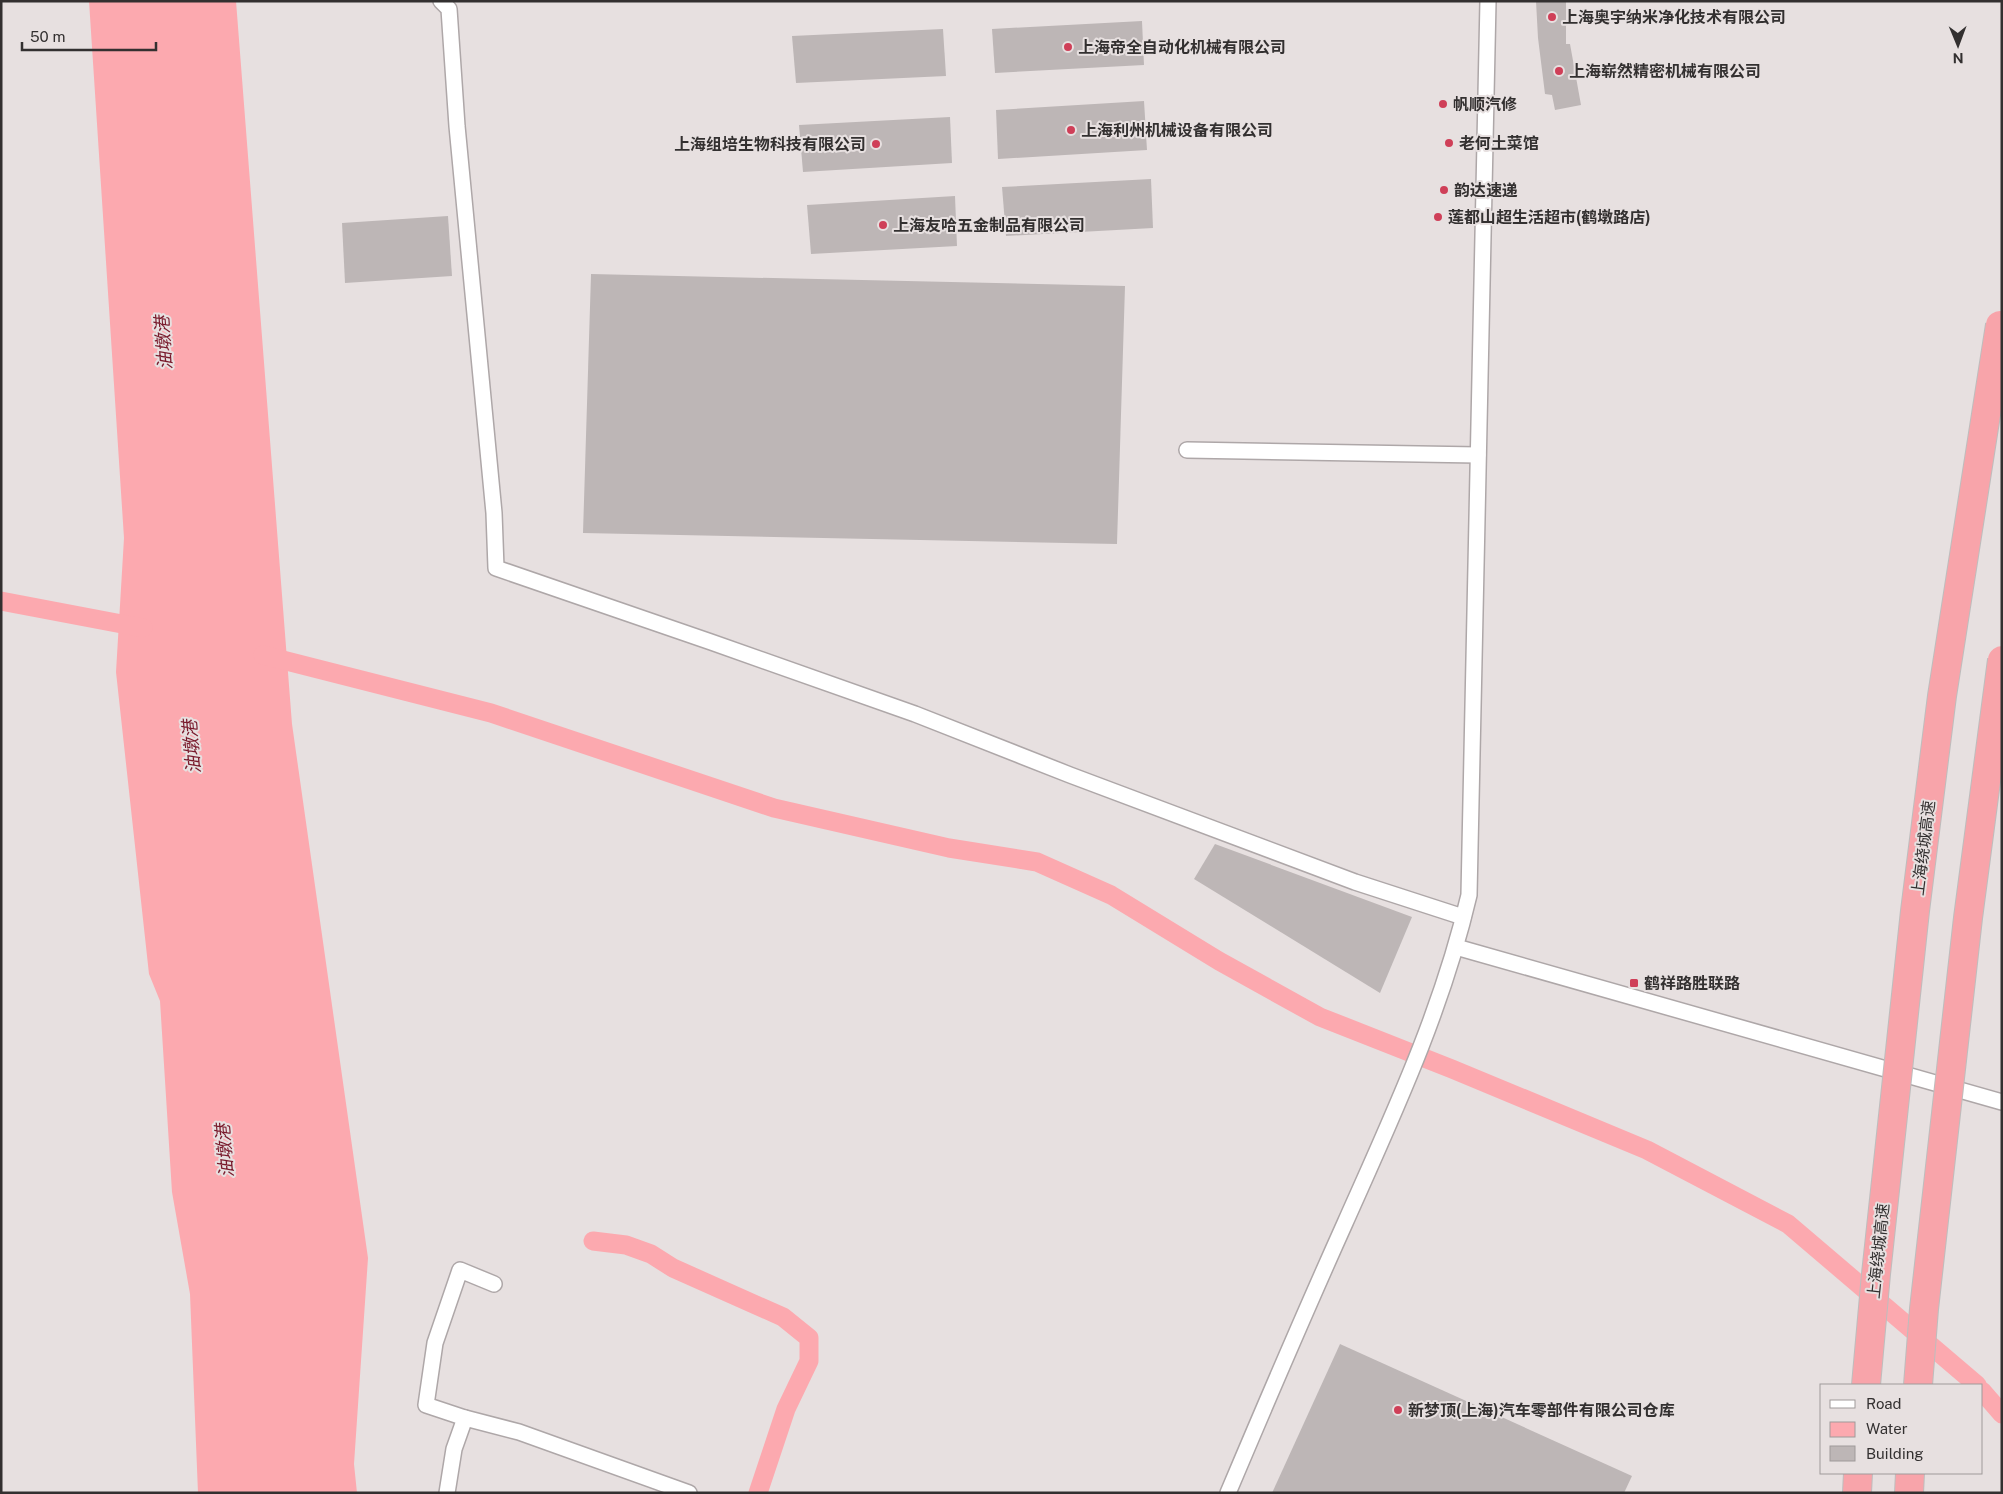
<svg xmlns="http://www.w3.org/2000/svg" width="2003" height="1494" viewBox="0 0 2003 1494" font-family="'Public Sans','Noto Sans SC',sans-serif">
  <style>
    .water { fill: #fca9af }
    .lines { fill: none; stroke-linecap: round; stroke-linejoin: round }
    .canal { stroke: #fca9af; stroke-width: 19 }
    .building { fill: #bdb6b6 }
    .street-casing { stroke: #aea7a8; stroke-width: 18 }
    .highway-casing { stroke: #bebdbd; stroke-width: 30 }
    .street { stroke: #fff; stroke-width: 15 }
    .highway { stroke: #f8a4aa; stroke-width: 28 }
    .highway-bridge-casing { stroke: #bebdbd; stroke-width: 30; stroke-linecap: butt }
    .highway-bridge { stroke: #f8a4aa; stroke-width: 28 }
    .poi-dot { fill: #cf3f58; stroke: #e7e0e0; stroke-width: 2 }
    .labels { text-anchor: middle; stroke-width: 4; stroke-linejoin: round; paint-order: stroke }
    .poi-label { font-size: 16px; font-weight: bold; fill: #333030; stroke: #e7e0e0; text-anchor: start }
    .street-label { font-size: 16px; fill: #333030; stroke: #e7e0e0 }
    .water-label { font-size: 18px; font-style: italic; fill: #791a2c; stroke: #e7e0e0 }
  </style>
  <rect width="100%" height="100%" fill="#e7e0e0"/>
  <polygon class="water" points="89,1 236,1 292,724 368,1258 354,1464 357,1493 198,1493 190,1294 172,1192 160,1001 149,974 116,672 124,538"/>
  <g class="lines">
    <g class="canal">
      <polyline points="1,601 143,628"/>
      <polyline points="263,655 491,713 774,808 949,848 1037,862 1111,895 1219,961 1320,1017 1452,1069 1647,1150 1788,1224 1977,1385"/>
      <polyline points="593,1241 626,1245 651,1254 673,1268 783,1317 809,1338 809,1361 786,1409 758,1493"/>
      <polyline points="1982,1391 2002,1414"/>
    </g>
  </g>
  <g class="building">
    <polygon points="1536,1 1566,1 1566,44 1570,44 1581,105 1555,110 1552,95 1545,94 1538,38"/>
    <polygon points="1142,21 1144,65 995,73 992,29"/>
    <polygon points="943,29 946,76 796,83 792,36"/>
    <polygon points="1144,101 1147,150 998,159 996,110"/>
    <polygon points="950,117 952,163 803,172 799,125"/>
    <polygon points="1151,179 1153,228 1006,236 1002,187"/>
    <polygon points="955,196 957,246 811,254 807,205"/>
    <polygon points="448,216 452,276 345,283 342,223"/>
    <polygon points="591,274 1125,286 1117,544 583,533"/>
    <polygon points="1215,844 1412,917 1380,993 1194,879"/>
    <polygon points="1340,1344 1632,1476 1624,1493 1272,1493"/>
  </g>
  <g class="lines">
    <defs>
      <g id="street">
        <polyline points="441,1 449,9 457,126 494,513 496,568 711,642 915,714 1070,775 1355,882 1463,917"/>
        <polyline points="1187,450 1478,455"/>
        <polyline points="1456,947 2002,1102"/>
        <polyline points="465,1418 426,1405 435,1343 460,1270 494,1284"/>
        <polyline points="447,1493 454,1449 465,1418 519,1432 689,1493"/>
        <path d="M1228,1493c38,-90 77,-181 117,-270 48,-108 97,-212 124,-328l19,-894"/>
      </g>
      <g id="highway">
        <polyline points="1857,1493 1858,1473"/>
        <polyline points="1909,1493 1910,1473"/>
      </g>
    </defs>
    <use href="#street" class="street-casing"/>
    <use href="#highway" class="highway-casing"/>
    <use href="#street" class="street"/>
    <use href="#highway" class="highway"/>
    <defs>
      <g id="highway-bridge">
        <polyline points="1866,1385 1876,1274 1915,911 1942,696 2000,325"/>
        <polyline points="1918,1385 1924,1309 1968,918 2002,660"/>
      </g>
    </defs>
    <use href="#highway-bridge" class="highway-bridge-casing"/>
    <use href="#highway-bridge" class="highway-bridge"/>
  </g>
  <g class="poi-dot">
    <circle cx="1552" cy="17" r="5"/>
    <circle cx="1068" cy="47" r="5"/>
    <circle cx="1559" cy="71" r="5"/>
    <circle cx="1443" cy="104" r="5"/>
    <circle cx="1071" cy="130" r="5"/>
    <circle cx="1449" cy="143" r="5"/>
    <circle cx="876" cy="144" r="5"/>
    <circle cx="1444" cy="190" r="5"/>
    <circle cx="1438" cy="217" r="5"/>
    <circle cx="883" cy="225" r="5"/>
    <rect x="1629" y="978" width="10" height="10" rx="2.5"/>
    <circle cx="1398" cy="1410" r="5"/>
  </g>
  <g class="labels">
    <g class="poi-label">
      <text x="1562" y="23">上海奥宇纳米净化技术有限公司</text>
      <text x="1078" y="53">上海帝全自动化机械有限公司</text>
      <text x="1569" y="77">上海崭然精密机械有限公司</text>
      <text x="1453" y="110">帆顺汽修</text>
      <text x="1081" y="136">上海利州机械设备有限公司</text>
      <text x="1459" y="149">老何土菜馆</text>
      <text x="866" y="150" text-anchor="end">上海组培生物科技有限公司</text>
      <text x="1454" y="196">韵达速递</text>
      <text x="1448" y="223">莲都山超生活超市(鹤墩路店)</text>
      <text x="893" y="231">上海友哈五金制品有限公司</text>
      <text x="1644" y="989">鹤祥路胜联路</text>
      <text x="1408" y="1416">新梦顶(上海)汽车零部件有限公司仓库</text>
    </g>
    <g class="street-label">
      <text transform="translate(1923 848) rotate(-83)" y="6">上海绕城高速</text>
      <text transform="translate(1878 1251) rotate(-84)" y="6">上海绕城高速</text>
    </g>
    <g class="water-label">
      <text transform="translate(164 343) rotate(-94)" y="6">油墩港</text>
      <text transform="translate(192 747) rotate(-95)" y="6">油墩港</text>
      <text transform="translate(225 1151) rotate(-95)" y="6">油墩港</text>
    </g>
  </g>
  <rect width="2003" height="1494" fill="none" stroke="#333030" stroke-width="5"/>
  <rect x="1820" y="1384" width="162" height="90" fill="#e7e0e0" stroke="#9f9a9a"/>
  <rect x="1830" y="1400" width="25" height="8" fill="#ffffff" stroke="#9f9a9a"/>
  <text x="1866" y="1409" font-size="15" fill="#333030">Road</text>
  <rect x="1830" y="1422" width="25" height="15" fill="#fca9af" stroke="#9f9a9a"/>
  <text x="1866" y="1434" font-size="15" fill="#333030">Water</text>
  <rect x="1830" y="1446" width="25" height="15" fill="#bdb6b6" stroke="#9f9a9a"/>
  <text x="1866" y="1459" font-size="15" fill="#333030">Building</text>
  <g transform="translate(1958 45) rotate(179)" stroke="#e7e0e0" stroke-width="4" paint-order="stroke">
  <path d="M0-4L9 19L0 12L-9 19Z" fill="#333030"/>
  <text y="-8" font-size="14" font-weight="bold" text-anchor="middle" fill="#333030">N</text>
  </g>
  <path d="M22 42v8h134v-8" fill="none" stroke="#333030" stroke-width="2.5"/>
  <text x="30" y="42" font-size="15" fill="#333030" stroke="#e7e0e0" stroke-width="4" paint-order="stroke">50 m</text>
</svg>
